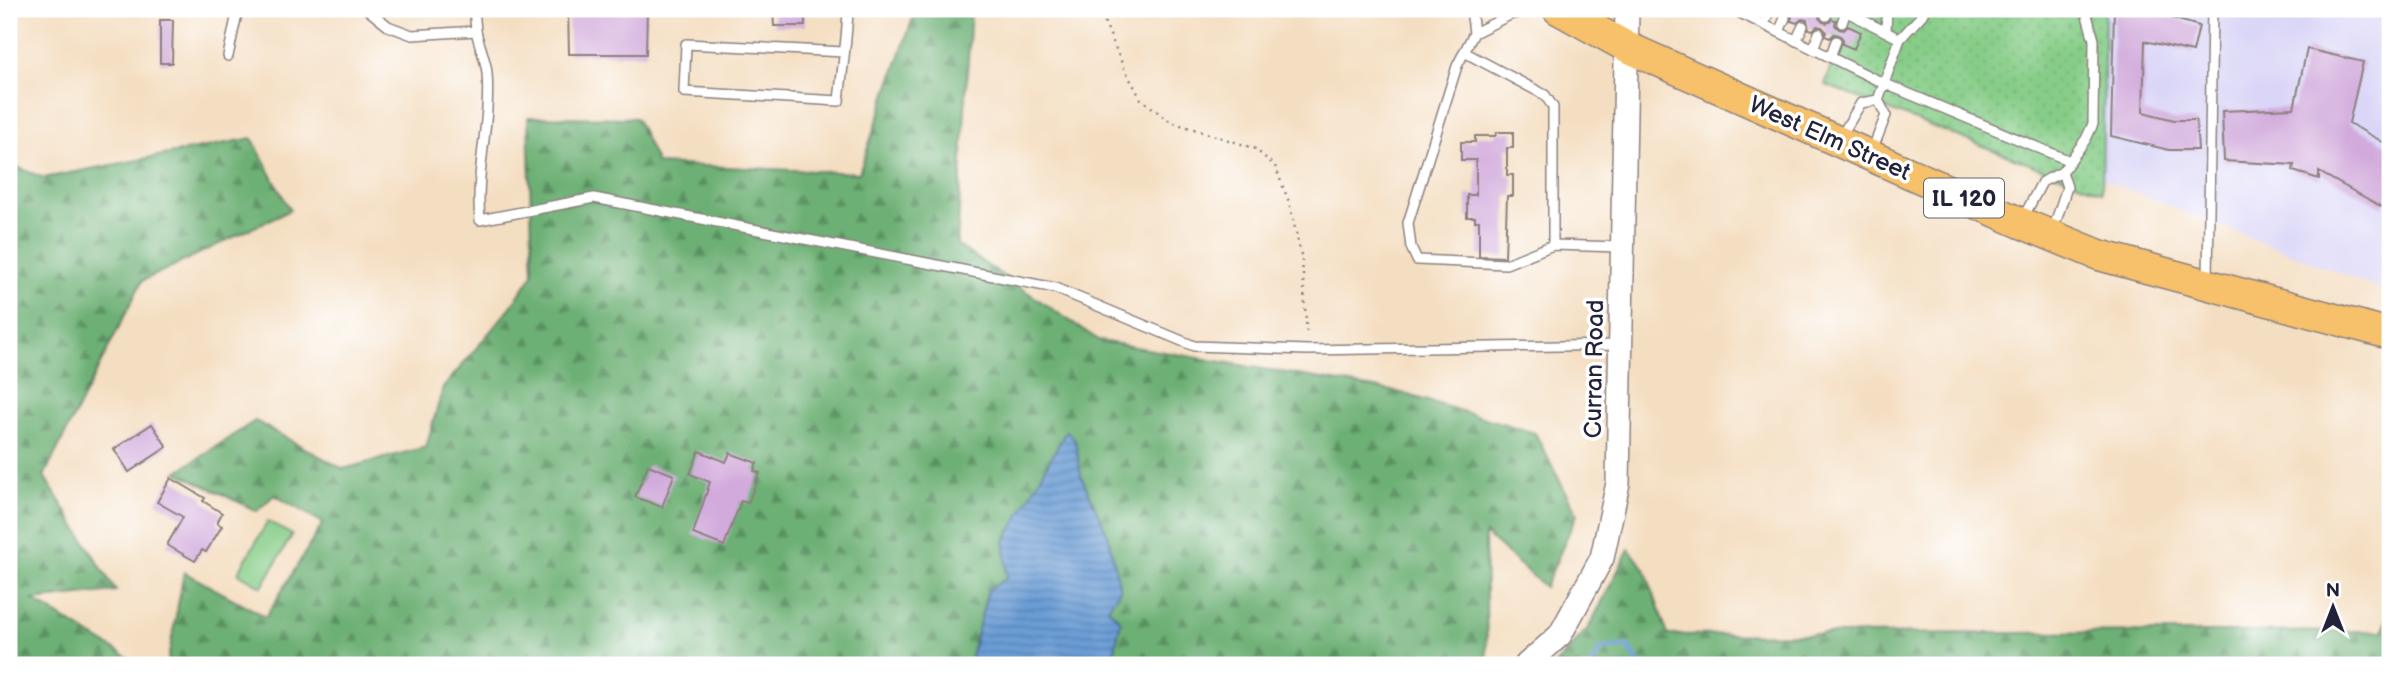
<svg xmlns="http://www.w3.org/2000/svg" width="2399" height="674" viewBox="0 0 2399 674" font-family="'Balsamiq Sans',sans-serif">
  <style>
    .built { fill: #dad6f7 }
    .grass { fill: url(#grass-dots); stroke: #547862; stroke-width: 2 }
    .forest { fill: url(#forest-firs); stroke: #486958; stroke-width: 2 }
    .pitch { fill: #87cd88; stroke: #547862; stroke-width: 2 }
    .water { fill: url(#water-rules); stroke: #466088; stroke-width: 2 }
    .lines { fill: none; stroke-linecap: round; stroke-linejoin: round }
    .stream { stroke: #6a9dd5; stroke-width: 5 }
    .building { fill: #d2abdc }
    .service-casing { stroke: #8b807e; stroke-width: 12 }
    .tertiary-casing { stroke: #8b807e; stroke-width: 26 }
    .primary-casing { stroke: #8b807e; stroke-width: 33 }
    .path { stroke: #8b807e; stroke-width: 2.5; stroke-dasharray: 2 5; stroke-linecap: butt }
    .service { stroke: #fff; stroke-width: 9 }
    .tertiary { stroke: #fff; stroke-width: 23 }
    .primary { stroke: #f7c06b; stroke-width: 30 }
    .labels { text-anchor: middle; stroke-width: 7; stroke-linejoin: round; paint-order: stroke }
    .shield { fill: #fff; stroke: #646476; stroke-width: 2 }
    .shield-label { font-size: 23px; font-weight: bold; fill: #22223b }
    .street-label { font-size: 24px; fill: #22223b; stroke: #fff }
  </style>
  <defs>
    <pattern id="grass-dots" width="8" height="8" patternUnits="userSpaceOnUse" patternTransform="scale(1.75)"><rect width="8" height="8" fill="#87cd88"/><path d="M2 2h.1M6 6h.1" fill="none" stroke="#74b076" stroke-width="1.8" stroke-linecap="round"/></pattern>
    <pattern id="forest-firs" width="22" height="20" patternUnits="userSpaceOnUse" patternTransform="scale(1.75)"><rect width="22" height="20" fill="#6db074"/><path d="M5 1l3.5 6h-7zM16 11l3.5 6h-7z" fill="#598f60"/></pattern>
    <pattern id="water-rules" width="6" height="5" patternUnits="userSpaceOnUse" patternTransform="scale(1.75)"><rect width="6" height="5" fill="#6a9dd5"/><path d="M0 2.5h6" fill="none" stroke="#5780ae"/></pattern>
  </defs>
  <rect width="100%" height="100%" fill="#fff"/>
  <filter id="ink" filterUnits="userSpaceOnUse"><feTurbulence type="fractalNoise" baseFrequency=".0143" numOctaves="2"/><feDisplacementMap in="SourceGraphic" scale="14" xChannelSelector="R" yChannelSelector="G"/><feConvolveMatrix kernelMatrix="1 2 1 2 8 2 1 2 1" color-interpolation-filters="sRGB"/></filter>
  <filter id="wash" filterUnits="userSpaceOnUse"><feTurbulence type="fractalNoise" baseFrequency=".00686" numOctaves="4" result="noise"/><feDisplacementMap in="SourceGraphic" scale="28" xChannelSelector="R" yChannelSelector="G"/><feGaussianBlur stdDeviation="1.57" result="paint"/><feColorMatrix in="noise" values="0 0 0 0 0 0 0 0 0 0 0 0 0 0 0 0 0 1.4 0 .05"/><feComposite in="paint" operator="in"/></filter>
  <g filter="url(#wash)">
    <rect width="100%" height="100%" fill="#f4dec1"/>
    <polygon class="built" points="1840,9 2390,9 2390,293 2097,177"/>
    <polygon class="grass" points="1829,9 2105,9 2102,192 1825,85 1838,41 1828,21"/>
    <g class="forest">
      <polygon points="916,9 971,9 957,245 1100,341 1398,392 1535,433 1577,514 1545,587 1485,534 1487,658 1472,665 1104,665 1112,664 1107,608 1108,535 1081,476 1075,440 1005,542 1007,578 971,656 982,665 167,665 184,572 266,617 323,523 274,495 257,511 177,472 255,421 343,469 426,447 443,388 510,308 533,274 528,117 636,118 657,164 859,173"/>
      <polygon points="252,138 290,210 142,281 44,476 116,591 33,600 140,665 9,665 9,164 44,178"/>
      <polygon points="1629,549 1645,569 1668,635 2383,631 2390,608 2390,665 1555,665 1589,627"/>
    </g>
    <polygon class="pitch" points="268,521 292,535 262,587 238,573"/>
    <polygon class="water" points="1066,431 1075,440 1081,476 1108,535 1120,590 1108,608 1121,621 1112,664 982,665 971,656 988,590 1007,578 1005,542"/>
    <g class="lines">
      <polyline class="stream" points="1591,665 1601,649 1627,646 1640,665"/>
    </g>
    <g id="blocks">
      <g class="building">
        <polygon points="568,9 647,9 646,54 569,54"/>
        <polygon points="773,9 805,9 805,26 774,26"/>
        <polygon points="1775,9 1811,9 1820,13 1819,18 1823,22 1827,23 1832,19 1836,20 1835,25 1839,29 1844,30 1848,26 1861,32 1854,49 1842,44 1843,39 1839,35 1834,34 1830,38 1825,36 1826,31 1822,27 1817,26 1813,30 1809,29 1807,20 1802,19 1797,23 1791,21 1792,17 1788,12 1784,11 1779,15 1775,14"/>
        <polygon points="2114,9 2140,9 2199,26 2193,52 2145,41 2143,112 2174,120 2196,120 2198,150 2169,150 2111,136"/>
        <polygon points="160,20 173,20 172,63 160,63"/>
        <polygon points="2307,49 2363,62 2349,123 2390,146 2390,193 2382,207 2319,172 2319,179 2293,171 2294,165 2224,161 2222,111 2294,108"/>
        <polygon points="1497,132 1513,132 1513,148 1507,148 1507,175 1513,175 1513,196 1507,196 1505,257 1479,256 1479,221 1475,221 1475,217 1467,217 1467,195 1476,195 1476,160 1461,160 1461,142 1475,142 1475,136 1495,136"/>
        <polygon points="152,424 167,447 129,472 114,449"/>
        <polygon points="699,451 726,462 730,453 757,463 754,471 760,473 748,503 741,501 724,546 693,534 710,482 690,474"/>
        <polygon points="648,465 674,475 662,507 635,497"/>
        <polygon points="171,478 205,498 203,501 222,513 217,523 222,526 206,552 202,550 195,561 167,545 183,517 157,502"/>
      </g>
    </g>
  </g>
  <g filter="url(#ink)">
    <use href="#blocks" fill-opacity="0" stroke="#8b807e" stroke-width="2"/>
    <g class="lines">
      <defs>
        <g id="service">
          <polyline points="367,9 388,26 412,35 476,31 474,9"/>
          <polyline points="1471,9 1474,33"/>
          <polyline points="1532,9 1510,15 1474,33 1457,66 1408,223 1411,247 1417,260 1506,264 1553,245 1620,247"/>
          <polyline points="1732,9 1883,83 2070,161 2062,172 2042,182 2022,220"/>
          <polyline points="1841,9 1900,39 1878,100 1886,115 1872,151"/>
          <polyline points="1826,16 1829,9"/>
          <polyline points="1842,23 1846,11"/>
          <polyline points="1764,24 1769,11"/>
          <path d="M476,31c3,14 10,29 11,42 4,50 -12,98 -7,147l114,-22 461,90 139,58 114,4 311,-5"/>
          <polyline points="1886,31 1887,9"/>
          <polyline points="1779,32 1785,18"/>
          <polyline points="1900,39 1922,15 1925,9"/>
          <polyline points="1796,41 1803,26"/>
          <polyline points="1813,49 1819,33"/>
          <path d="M844,52l-158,-8 -2,48 155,9c3,-31 8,-61 9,-92"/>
          <polyline points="1464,52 1545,95 1553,107 1553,245"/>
          <polyline points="228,56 238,9"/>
          <polyline points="1830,57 1836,41"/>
          <polyline points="1840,138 1861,103 1878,100"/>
          <polyline points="2070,161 2086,139 2093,124 2094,40 2086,12 2081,9"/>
          <polyline points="2053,230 2067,187 2062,172"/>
          <polyline points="2208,280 2212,9"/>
        </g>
        <polyline id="tertiary" points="1526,665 1560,635 1602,558 1618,483 1627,9"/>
        <polyline id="primary" points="1558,9 1627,47 2021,223 2099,255 2390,334"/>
      </defs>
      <use href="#service" class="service-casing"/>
      <use href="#tertiary" class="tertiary-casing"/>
      <use href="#primary" class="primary-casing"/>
      <polyline class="path" points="1099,9 1124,68 1141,99 1171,122 1254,148 1275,166 1289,202 1302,259 1307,336"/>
      <use href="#service" class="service"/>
      <use href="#tertiary" class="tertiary"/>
      <use href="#primary" class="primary"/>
    </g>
  </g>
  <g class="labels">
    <rect class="shield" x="1924" y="178.5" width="80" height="39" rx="5"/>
    <g class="shield-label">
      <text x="1964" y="206">IL 120</text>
    </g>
    <g class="street-label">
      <text transform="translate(1830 138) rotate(24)" y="8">West Elm Street</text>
      <text transform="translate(1594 369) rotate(-89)" y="8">Curran Road</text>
    </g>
  </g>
  <rect width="2399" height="674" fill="none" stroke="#fff" stroke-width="35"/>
  <g transform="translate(2333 607)" stroke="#ffffff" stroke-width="5" paint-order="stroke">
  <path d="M0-5L12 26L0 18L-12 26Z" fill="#22223b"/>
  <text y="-10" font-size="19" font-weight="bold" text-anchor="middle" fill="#22223b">N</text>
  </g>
</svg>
